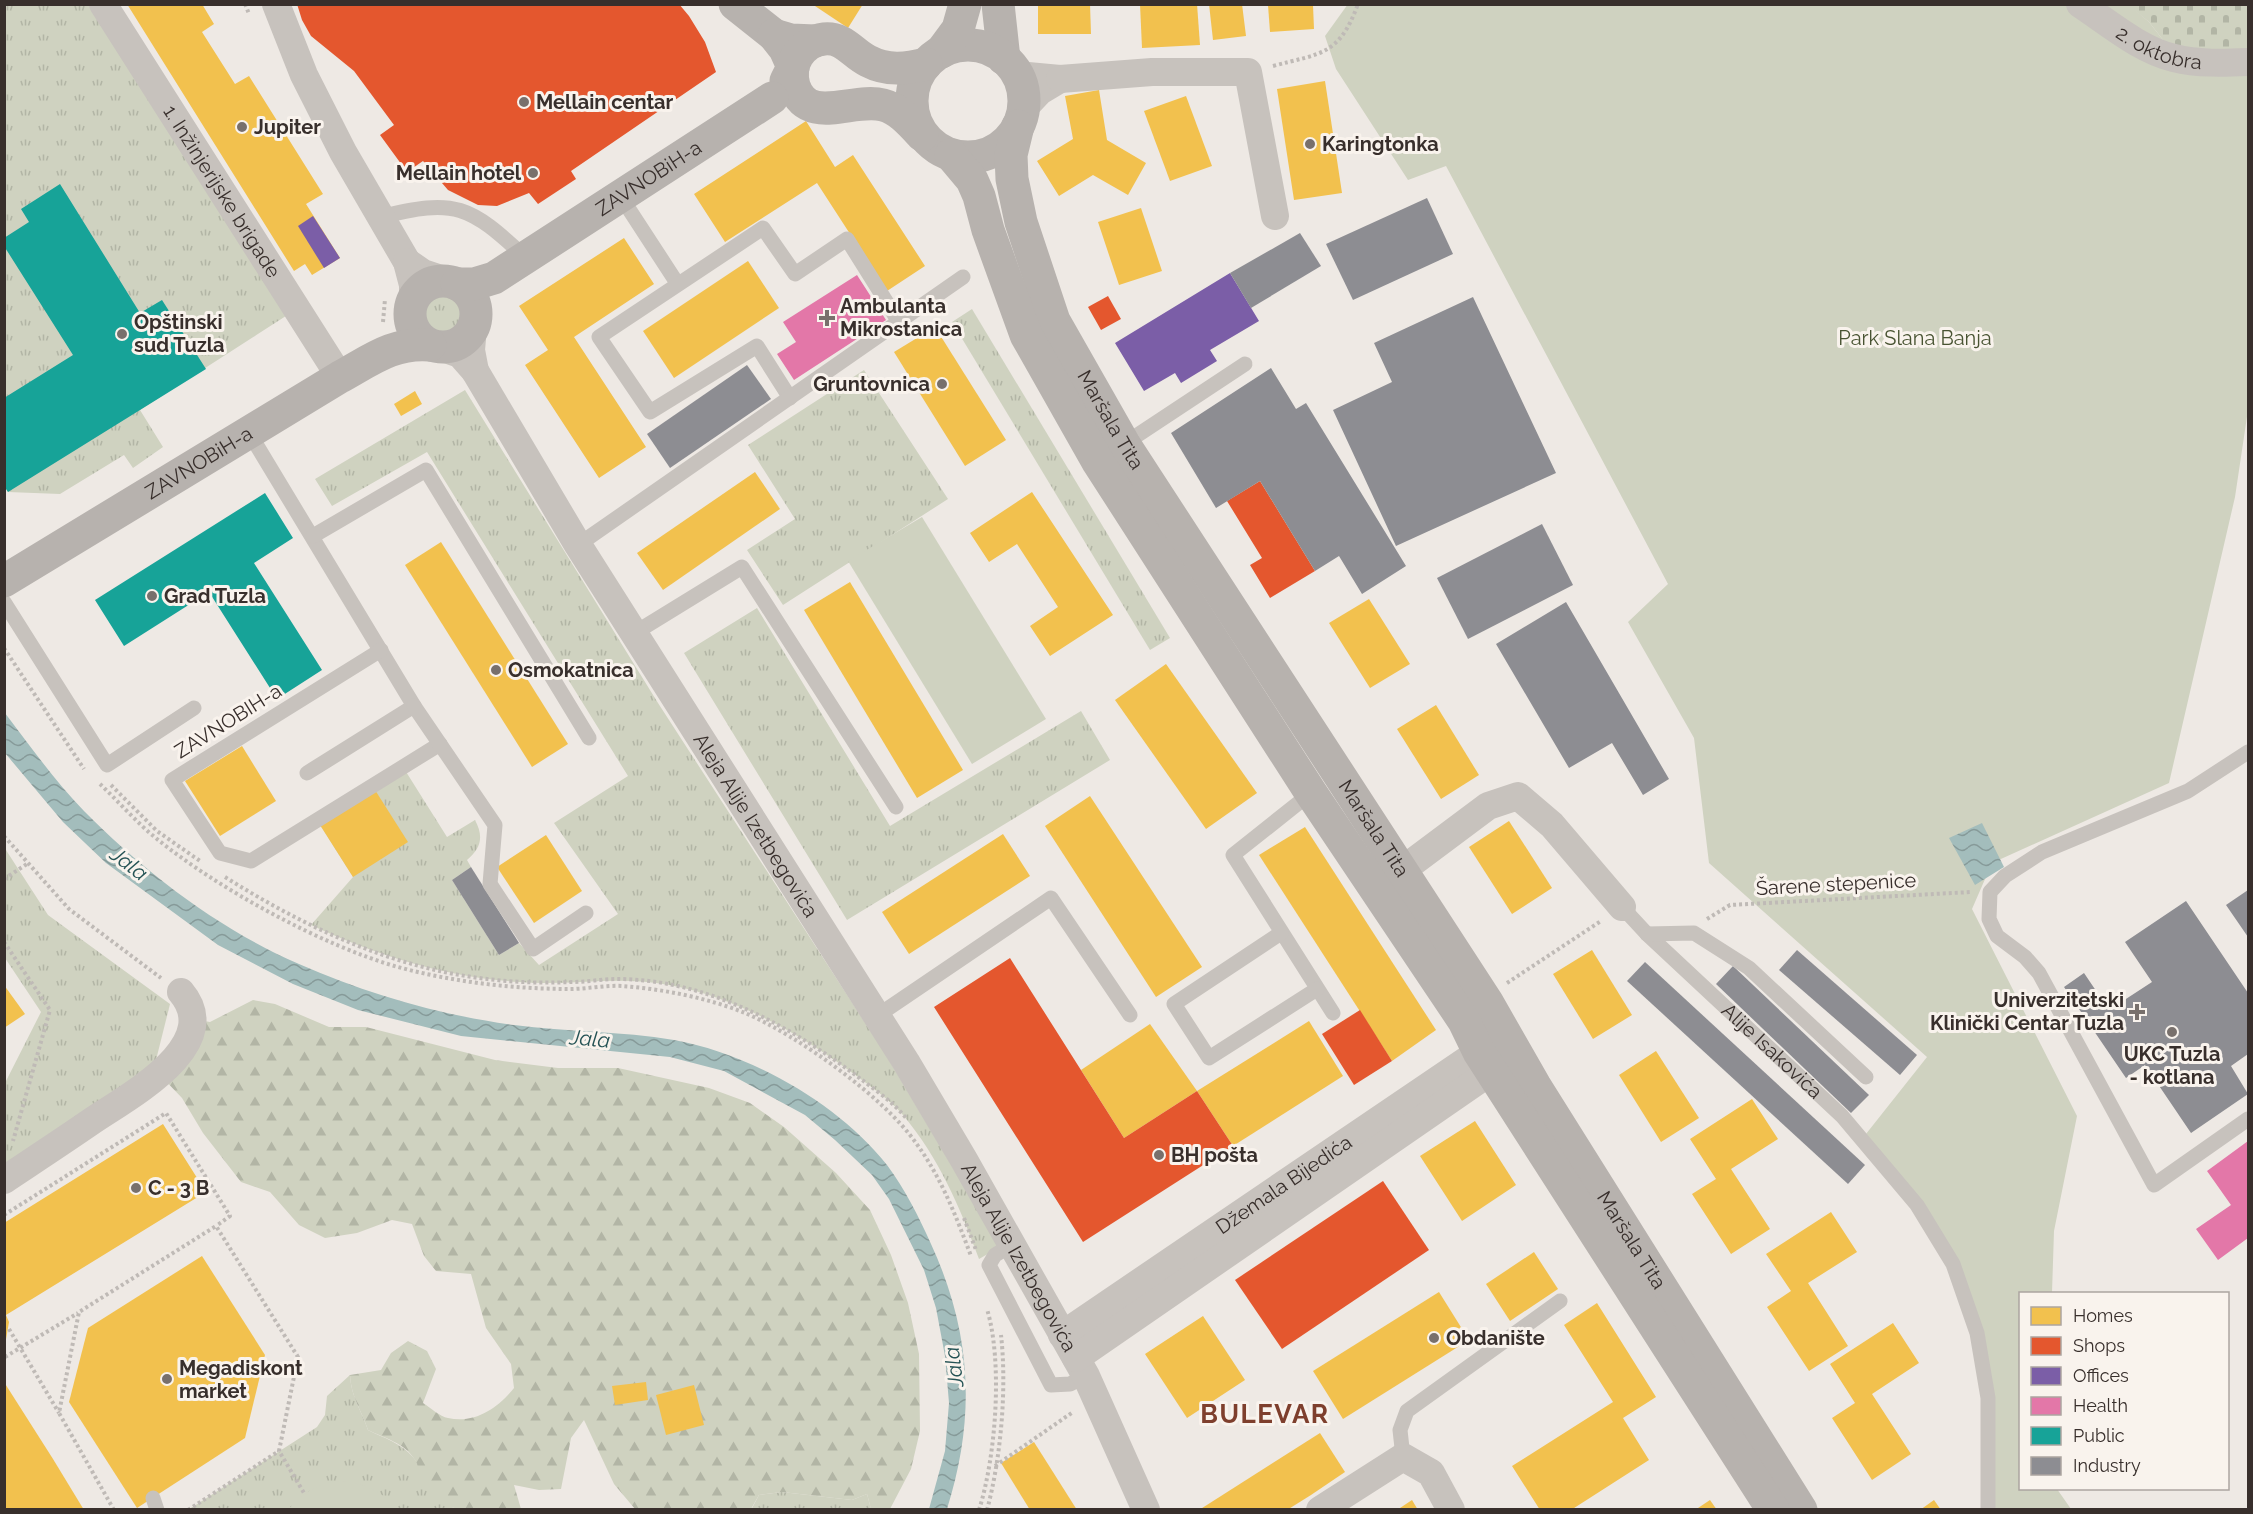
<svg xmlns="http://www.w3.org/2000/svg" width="2253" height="1514" viewBox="0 0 2253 1514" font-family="Raleway,sans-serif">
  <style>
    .grass { fill: url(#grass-tufts) }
    .forest { fill: url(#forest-firs) }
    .cemetery { fill: url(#cemetery-stones) }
    .green { fill: #cfd2c0 }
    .water { fill: url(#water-waves) }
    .homes { fill: #f2c14e }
    .shops { fill: #e4572e }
    .offices { fill: #7b5ea7 }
    .health { fill: #e377a8 }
    .public { fill: #17a398 }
    .industry { fill: #8d8d92 }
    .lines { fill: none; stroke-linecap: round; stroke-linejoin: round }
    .path { stroke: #bfbab6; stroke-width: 4; stroke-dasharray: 3 3; stroke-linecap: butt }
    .lane { stroke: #c7c2bd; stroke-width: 15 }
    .street { stroke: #c7c2bd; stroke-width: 28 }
    .secondary { stroke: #b7b2ae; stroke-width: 33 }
    .poi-dot { fill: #78706c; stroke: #f9f3ed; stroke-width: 2 }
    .labels { text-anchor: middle; stroke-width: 6; stroke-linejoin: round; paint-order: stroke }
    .street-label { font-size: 20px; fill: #382f2c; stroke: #f9f3ed }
    .poi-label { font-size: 20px; font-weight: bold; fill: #382f2c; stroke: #f9f3ed; text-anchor: start }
    .park-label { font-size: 20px; fill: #485332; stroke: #f9f3ed }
    .water-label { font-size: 21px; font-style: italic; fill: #255355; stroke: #f9f3ed }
    .district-label { font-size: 26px; font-weight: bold; letter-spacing: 1.5px; fill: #7e3f2d; stroke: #f9f3ed }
  </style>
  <defs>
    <pattern id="grass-tufts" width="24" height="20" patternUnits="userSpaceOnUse" patternTransform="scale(1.5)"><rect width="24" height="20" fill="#cfd2c0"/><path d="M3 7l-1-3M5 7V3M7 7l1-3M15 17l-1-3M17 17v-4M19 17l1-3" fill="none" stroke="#b2b5a5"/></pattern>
    <pattern id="forest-firs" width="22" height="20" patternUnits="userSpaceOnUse" patternTransform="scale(1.5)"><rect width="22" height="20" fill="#cfd2c0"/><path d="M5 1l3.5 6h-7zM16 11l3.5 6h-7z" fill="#b2b5a5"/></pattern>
    <pattern id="cemetery-stones" width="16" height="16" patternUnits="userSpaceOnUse" patternTransform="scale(1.5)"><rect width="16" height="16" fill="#cfd2c0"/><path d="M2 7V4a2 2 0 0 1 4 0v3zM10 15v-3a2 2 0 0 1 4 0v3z" fill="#b2b5a5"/></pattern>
    <pattern id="water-waves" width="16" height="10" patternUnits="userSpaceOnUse" patternTransform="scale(1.5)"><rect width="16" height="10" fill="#a3bdbc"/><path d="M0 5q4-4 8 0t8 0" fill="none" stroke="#869a99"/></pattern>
  </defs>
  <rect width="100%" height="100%" fill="#eee9e4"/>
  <g class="grass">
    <polygon points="6,5 90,5 289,314 140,410 163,447 133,468 124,455 60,494 8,492 5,486"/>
    <circle cx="443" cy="314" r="19"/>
    <polygon points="972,309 1170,638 1150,650 952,322"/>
    <polygon points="864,370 948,499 783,605 747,550 795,519 748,445"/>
    <path d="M465,390l193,313 228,352 114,192 -21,12c-19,-52 -40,-101 -76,-144 -12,-14 -29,-26 -45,-38 -56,-42 -119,-79 -189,-92 -50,-10 -100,1 -150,-3 -74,-5 -141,-26 -208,-57l42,-48 -36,-57 86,-53 44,70 28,-17c9,17 6,28 -8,40l4,7 -19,13 47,75 20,-12 20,22 79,-51 -64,-91 74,-47 -201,-324 -95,54 -17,-27z"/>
    <polygon points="757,608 890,826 1081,711 1110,760 847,920 684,653"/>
    <polygon points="4,847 48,915 170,1004 152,1076 5,1177 5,1083 41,1012 5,958"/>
    <path d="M350,1375c1,22 11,34 18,55 16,8 33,13 45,27 17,21 13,41 44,52l-269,1 129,-83 8,-12 2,-19z"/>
    <polygon points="782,1492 852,1500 867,1494 871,1509 751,1510 759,1495"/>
  </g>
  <path class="forest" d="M253,1000l22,4 54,23h37l129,33 63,8h60l91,20 41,15 34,24 52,46 34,37 21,45 17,48 11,51 1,77 -9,38 -21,40h-19l-4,-15 -15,6 -70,-8 -23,3 -8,14h-116l-21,-25 -30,-64 -13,18 -10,51 -22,1 -25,-5 7,24c-19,0 -65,5 -79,-6 -14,-11 -18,-29 -27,-43 -10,-17 -31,-22 -47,-30 -7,-21 -17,-33 -18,-55l31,-5 10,-17 17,-12 19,10 9,18 -13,34c7,4 17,14 25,15 27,6 50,-10 66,-30l-3,-24 -25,-36 -15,-54 -35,-3 -12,-15 -12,-32 -20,-4 -35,13 -32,5 -26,-13 -29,-33 -29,-10 -38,-49 -21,-35 -22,-23 33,-56 17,3z"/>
  <polygon class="cemetery" points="2128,5 2248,5 2248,74 2189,73 2149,22"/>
  <g class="green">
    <polygon points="1348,4 2128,4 2149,22 2189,73 2248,74 2248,410 2235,497 2169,783 1992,863 1972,909 2077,1116 2054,1231 2052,1293 2020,1294 2020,1488 2057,1489 2071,1509 1988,1509 1988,1398 1953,1264 1862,1139 1927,1057 1709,863 1694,738 1628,622 1668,584 1446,166 1408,180 1336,69 1325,36"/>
    <polygon points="922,517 1046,719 972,764 848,561"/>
    <path d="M335,1481c25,1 46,8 61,28h-107c11,-16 27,-23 46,-28z"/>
  </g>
  <g class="water">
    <path d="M5,713c25,33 50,68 79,98 60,61 136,119 215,153 68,30 141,51 215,61 53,7 107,6 160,15 77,14 164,63 213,125 18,24 32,52 44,79 41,89 45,173 16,265h-18l16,-58 4,-48 -4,-47 -9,-48 -12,-38 -35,-71 -17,-24 -37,-35 -30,-25 -81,-44 -54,-14 -209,-21 -103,-26 -65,-26 -75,-39 -112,-82 -43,-41 -58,-69z"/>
    <polygon points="1982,823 2004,867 1975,885 1949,838"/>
  </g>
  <g class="homes">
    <polygon points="127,4 202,4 214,24 202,32 235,84 249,76 323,194 306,204 340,258 312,275 305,264 294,271"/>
    <polygon points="812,4 863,4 848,28"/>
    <polygon points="1038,4 1090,4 1091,34 1038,34"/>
    <polygon points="1140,4 1197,4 1200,45 1142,48"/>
    <polygon points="1209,4 1242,4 1246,36 1213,40"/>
    <polygon points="1268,5 1313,5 1314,29 1270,32"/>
    <polygon points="1325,81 1342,193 1294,200 1277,89"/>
    <polygon points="1099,90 1107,140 1146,163 1128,195 1093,175 1059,196 1037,161 1073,139 1065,96"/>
    <polygon points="1186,96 1212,166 1170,181 1144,111"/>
    <polygon points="806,121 835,167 853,155 925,266 887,291 817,183 725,242 694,194"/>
    <polygon points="1141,208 1162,271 1119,285 1098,222"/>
    <polygon points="624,238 654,284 574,337 646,447 599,478 525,365 548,350 519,306"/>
    <polygon points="748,261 779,308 674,378 643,331"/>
    <polygon points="935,327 1006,440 965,466 894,352"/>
    <polygon points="415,391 422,404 401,416 394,404"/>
    <polygon points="755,472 780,509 663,590 637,553"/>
    <polygon points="1032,492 1113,615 1050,656 1030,626 1058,607 1017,544 989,562 970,533"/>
    <polygon points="441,542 568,744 532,767 405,565"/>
    <polygon points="850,582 963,770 917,798 804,610"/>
    <polygon points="1369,599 1410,664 1370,688 1329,623"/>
    <polygon points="1166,664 1257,793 1206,829 1115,700"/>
    <polygon points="1436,705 1479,775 1441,799 1397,729"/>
    <polygon points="242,746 276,801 220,836 185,781"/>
    <polygon points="375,790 408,842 353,877 320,825"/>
    <polygon points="1090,796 1202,967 1156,997 1045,826"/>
    <polygon points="1509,821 1552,888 1512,914 1469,847"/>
    <polygon points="1305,827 1436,1030 1392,1061 1259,855"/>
    <polygon points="1003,834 1030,876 909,954 882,912"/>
    <polygon points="546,835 582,891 534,923 497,867"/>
    <polygon points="1592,950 1632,1015 1593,1039 1553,974"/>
    <polygon points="4,985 25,1014 4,1028"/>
    <polygon points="1309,1021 1343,1076 1233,1146 1197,1091"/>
    <polygon points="1150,1024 1197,1091 1124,1138 1081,1070"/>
    <polygon points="1656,1051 1699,1118 1661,1142 1619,1075"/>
    <polygon points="1752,1099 1778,1139 1731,1169 1770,1229 1731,1254 1692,1194 1716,1179 1690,1139"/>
    <polygon points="1475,1121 1516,1185 1462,1221 1420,1156"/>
    <polygon points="163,1124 206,1192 6,1315 9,1322 4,1351 4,1223"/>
    <polygon points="1831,1212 1857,1252 1808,1283 1848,1346 1809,1371 1767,1307 1791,1291 1766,1254"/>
    <polygon points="1534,1252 1558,1289 1510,1321 1486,1284"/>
    <polygon points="202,1256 265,1355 245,1438 137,1508 69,1402 88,1328"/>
    <polygon points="1439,1292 1469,1340 1343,1419 1313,1371"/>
    <polygon points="1597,1303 1656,1397 1623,1418 1649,1460 1571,1510 1540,1510 1512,1466 1613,1402 1564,1325"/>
    <polygon points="1203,1316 1245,1380 1187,1418 1145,1354"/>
    <polygon points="1893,1323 1919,1363 1872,1394 1911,1454 1872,1480 1832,1418 1855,1403 1830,1364"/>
    <polygon points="4,1382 53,1459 84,1510 4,1510"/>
    <polygon points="646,1382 648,1400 615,1405 612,1386"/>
    <polygon points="694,1385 704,1425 666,1435 656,1395"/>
    <polygon points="1320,1433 1345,1472 1311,1495 1287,1510 1199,1510"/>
    <polygon points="1034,1442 1077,1510 1030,1510 1001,1463"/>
    <polygon points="1412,1500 1418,1510 1397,1510"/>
    <polygon points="1710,1500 1717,1510 1695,1510"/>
    <polygon points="1934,1500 1941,1510 1920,1510"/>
  </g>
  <g class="shops">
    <polygon points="297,4 679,4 689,16 705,42 716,72 571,171 576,179 538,204 529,193 497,206 478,205 448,190 423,161 407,172 380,135 394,125 354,71 311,36 302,20"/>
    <polygon points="1108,296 1121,319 1101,330 1088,307"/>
    <polygon points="1260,481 1315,571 1270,598 1250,565 1262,558 1227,501"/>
    <polygon points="1010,958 1124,1138 1197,1091 1233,1146 1083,1242 934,1007"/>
    <polygon points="1360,1010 1392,1061 1354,1085 1322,1034"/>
    <polygon points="1383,1181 1429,1250 1282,1349 1235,1280"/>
  </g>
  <g class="offices">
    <polygon points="313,216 340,258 324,268 298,226"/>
    <polygon points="1230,273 1259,321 1210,350 1217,361 1181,383 1175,373 1144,391 1115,343"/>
  </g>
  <g class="health">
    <polygon points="857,275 886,320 794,380 777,354 796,342 783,322"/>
    <polygon points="2248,1141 2248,1238 2218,1260 2196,1229 2231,1205 2207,1171"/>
  </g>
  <g class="public">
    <polygon points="60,184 140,313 162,300 206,369 8,492 4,486 4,398 73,355 4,246 4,238 29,222 21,209"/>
    <polygon points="265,493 293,538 254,563 322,670 277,699 209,592 124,646 95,600"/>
  </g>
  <g class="industry">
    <polygon points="1427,198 1453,254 1353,300 1326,244"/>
    <polygon points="1300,233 1321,266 1251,308 1230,273"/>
    <polygon points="1473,297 1556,473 1396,546 1333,410 1392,382 1374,343"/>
    <polygon points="747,365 771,399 670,468 647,434"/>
    <polygon points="1271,368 1296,409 1306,403 1406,566 1362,594 1339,556 1315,571 1260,481 1216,508 1171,433"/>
    <polygon points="1542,524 1573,585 1468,639 1437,578"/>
    <polygon points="1566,602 1669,779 1643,795 1612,743 1569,768 1496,644"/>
    <polygon points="471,867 519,943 499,955 452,880"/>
    <polygon points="2248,890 2248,937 2226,905"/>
    <polygon points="2186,901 2248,993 2248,1054 2231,1066 2248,1094 2191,1133 2145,1065 2126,1078 2064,987 2084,973 2109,1010 2152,982 2125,942"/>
    <polygon points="1797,950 1917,1055 1900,1075 1779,970"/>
    <polygon points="1645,962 1865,1165 1848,1184 1627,981"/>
    <polygon points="1733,966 1869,1095 1851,1113 1716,984"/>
  </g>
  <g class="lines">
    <g class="path">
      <polyline points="245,4 249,14"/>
      <path d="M1273,66c48,-13 66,-10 85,-62"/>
      <polyline points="383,322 385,299"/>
      <polyline points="4,648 84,769"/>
      <path d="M100,784c19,18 37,39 57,55 60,49 166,107 241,128 55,15 115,22 172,22 17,0 35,-4 52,-3 41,3 86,12 123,27 52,22 139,84 171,130 25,34 40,73 55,113"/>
      <polyline points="111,785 157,831 200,861"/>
      <polyline points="4,836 69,909 161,978"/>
      <path d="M225,877c70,44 146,81 229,97 38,7 78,10 118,8 15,0 30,-3 45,-3 88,0 172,46 241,98 16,12 35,25 48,41"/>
      <polyline points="4,879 27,864"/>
      <polyline points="1707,919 1730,905 1971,892"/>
      <polyline points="4,942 50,1010 13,1141"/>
      <polyline points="1507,983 1601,921"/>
      <polyline points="4,1215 166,1113 230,1216 216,1226"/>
      <polyline points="964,1218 976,1250"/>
      <polyline points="9,1329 59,1413"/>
      <polyline points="5,1357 78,1313"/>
      <polyline points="995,1466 1073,1412"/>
      <polyline points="114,1510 59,1413 79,1312 216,1226 298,1357 279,1451 304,1493"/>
      <polyline points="188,1510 279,1451"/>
      <path d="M979,1510c17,-54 24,-148 8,-201"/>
      <path d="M987,1510c14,-52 20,-122 14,-175"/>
    </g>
    <g class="lane">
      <polyline points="621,197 677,283"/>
      <path d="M380,217c76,-19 89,-12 146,41"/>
      <polyline points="790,398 757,346 650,412 599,337 763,228 795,274 847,239 899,322"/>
      <polyline points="248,431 414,706 307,773"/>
      <polyline points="1124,444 1245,364"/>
      <polyline points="313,536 426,470 589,738"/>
      <polyline points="578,545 963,277"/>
      <polyline points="4,602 107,765 194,708"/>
      <polyline points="633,634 742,567 896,807"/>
      <polyline points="381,650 172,780 220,853 251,861 440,744"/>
      <polyline points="414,706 495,825 490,884 533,949 586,913"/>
      <polyline points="2248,752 2188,791 2042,852 2005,876 1990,892 1989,919 1997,936 2025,957 2039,973 2154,1185 2248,1119"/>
      <polyline points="1311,793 1233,855 1333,1013"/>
      <path id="s1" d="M1622,907l25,27 195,182 75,89 36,59 24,69 11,65v112"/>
      <polyline points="1281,933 1174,1004 1209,1058 1317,989"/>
      <polyline points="1647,934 1694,933 1749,968 1866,1077"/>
      <polyline points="877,1016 1051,898 1130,1015"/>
      <polyline points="1012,1245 995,1255 989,1265 1051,1385 1070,1384 1086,1376"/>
      <polyline points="1403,1457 1400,1430 1407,1411 1560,1301"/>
      <polyline points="153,1498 157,1510"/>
    </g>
    <g class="street">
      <path id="s2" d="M103,4l237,373"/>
      <polyline points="276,4 304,75 343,152 407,262 413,285 413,300"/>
      <path id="s3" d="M2080,4c29,19 60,46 94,54 24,6 50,5 74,4"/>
      <polyline points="1017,75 1060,79 1040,91 1023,109"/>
      <polyline points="1060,79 1152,72 1248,72 1275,216"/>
      <polyline points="407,262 423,273 447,281"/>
      <polyline points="473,327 471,350 475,371"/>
      <path id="s4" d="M440,347l20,7 15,17 103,174 328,517 58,98 122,216 60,134"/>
      <polyline points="1385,883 1488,806 1518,796 1552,825 1622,907"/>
      <path d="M4,1180c30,-20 59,-39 88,-59 35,-24 134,-76 89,-129"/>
      <path id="s5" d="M1062,1335l436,-296"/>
      <polyline points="1076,1358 1509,1059"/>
      <polyline points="1320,1510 1403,1457 1431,1473 1451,1510"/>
    </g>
    <g class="secondary">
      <polyline points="735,4 774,35"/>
      <polyline points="998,4 1004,59"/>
      <circle cx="968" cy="101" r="56"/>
      <polyline points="941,52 958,29 965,4"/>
      <polyline points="786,81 793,67 785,49 774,35 791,40 815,41"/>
      <path id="s6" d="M1018,126l-7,29 1,24 9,43 33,99 70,123 363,558 48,84 266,424"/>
      <path d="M922,135c-11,-12 -23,-26 -39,-30 -30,-8 -75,22 -89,-19 -3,-11 -2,-22 4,-31 6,-9 16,-15 26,-16 20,-2 28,14 44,22 19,10 38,8 58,3"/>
      <polyline points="951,155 972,180 979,196 988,230 1026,335 1098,462 1311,793 1464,1021 1479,1052 1773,1510"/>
      <circle cx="443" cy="314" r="33"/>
      <path id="s7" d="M457,284h17l20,-6 278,-180"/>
      <path id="s8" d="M4,581l336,-204c31,-17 53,-35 90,-32"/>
    </g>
  </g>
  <g class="poi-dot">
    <circle cx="524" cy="102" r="6"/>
    <circle cx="242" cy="127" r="6"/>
    <circle cx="1310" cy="144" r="6"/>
    <circle cx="533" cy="173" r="6"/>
    <path d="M824 309h6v6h6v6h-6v6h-6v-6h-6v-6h6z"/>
    <circle cx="122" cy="334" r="6"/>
    <circle cx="942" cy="384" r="6"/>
    <circle cx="152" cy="596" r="6"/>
    <circle cx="496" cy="670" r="6"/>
    <path d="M2134 1003h6v6h6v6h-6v6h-6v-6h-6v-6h6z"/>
    <circle cx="2172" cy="1032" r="6"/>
    <circle cx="1159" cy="1155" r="6"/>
    <circle cx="136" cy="1188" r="6"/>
    <circle cx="1434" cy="1338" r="6"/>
    <circle cx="167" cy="1379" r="6"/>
  </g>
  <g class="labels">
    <g class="street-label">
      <text dy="7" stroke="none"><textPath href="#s3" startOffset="92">2. oktobra</textPath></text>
      <text dy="7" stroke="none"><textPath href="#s7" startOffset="222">ZAVNOBiH-a</textPath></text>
      <text dy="7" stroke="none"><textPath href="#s2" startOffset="222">1. Inžinjerijske brigade</textPath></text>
      <text dy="7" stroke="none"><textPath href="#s6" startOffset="316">Maršala Tita</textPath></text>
      <text dy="7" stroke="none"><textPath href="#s8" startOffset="228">ZAVNOBiH-a</textPath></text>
      <text transform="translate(228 721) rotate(-32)" y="7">ZAVNOBIH-a</text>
      <text dy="7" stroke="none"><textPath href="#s4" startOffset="578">Aleja Alije Izetbegovića</textPath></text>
      <text dy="7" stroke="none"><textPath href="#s6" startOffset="802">Maršala Tita</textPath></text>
      <text transform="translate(1836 884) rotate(-3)" y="7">Šarene stepenice</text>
      <text dy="7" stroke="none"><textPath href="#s1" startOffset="208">Alije Isakovića</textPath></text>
      <text dy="7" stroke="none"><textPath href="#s5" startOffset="268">Džemala Bijedića</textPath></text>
      <text dy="7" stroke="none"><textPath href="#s6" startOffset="1288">Maršala Tita</textPath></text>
      <text dy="7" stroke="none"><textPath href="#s4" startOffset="1084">Aleja Alije Izetbegovića</textPath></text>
    </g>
    <g class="poi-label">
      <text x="536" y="109">Mellain centar</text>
      <text x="254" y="134">Jupiter</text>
      <text x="1322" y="151">Karingtonka</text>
      <text x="521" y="180" text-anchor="end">Mellain hotel</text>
      <text x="840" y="313">Ambulanta<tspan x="840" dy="23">Mikrostanica</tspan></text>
      <text x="134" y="329">Opštinski<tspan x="134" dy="23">sud Tuzla</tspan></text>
      <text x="930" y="391" text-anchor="end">Gruntovnica</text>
      <text x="164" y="603">Grad Tuzla</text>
      <text x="508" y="677">Osmokatnica</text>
      <text x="2124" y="1007" text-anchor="end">Univerzitetski<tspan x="2124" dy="23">Klinički Centar Tuzla</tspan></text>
      <text x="2172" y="1061" text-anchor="middle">UKC Tuzla<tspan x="2172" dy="23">- kotlana</tspan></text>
      <text x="1171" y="1162">BH pošta</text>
      <text x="148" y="1195">C - 3 B</text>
      <text x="1446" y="1345">Obdanište</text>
      <text x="179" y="1375">Megadiskont<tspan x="179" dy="23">market</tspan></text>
    </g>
    <g class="park-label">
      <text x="1915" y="345">Park Slana Banja</text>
    </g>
    <g class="water-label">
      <text transform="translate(129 864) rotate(37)" y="7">Jala</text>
      <text transform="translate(590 1039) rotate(5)" y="7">Jala</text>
      <text transform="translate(954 1367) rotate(-97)" y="7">Jala</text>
    </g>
    <g class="district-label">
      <text x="1265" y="1423">BULEVAR</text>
    </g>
  </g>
  <rect width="2253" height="1514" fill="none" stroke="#382f2c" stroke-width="12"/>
  <rect x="2019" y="1292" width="210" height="198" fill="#f9f3ed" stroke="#aca5a0" stroke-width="1.5"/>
  <rect x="2031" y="1307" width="30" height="18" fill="#f2c14e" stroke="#aca5a0" stroke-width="1.5"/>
  <text x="2073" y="1322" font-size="18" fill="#382f2c">Homes</text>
  <rect x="2031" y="1337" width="30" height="18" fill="#e4572e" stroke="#aca5a0" stroke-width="1.5"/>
  <text x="2073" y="1352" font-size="18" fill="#382f2c">Shops</text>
  <rect x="2031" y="1367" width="30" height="18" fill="#7b5ea7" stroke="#aca5a0" stroke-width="1.5"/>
  <text x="2073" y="1382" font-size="18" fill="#382f2c">Offices</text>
  <rect x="2031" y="1397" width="30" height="18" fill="#e377a8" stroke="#aca5a0" stroke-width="1.5"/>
  <text x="2073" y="1412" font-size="18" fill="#382f2c">Health</text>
  <rect x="2031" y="1427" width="30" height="18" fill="#17a398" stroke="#aca5a0" stroke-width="1.5"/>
  <text x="2073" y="1442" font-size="18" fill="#382f2c">Public</text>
  <rect x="2031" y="1457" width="30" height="18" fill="#8d8d92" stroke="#aca5a0" stroke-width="1.5"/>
  <text x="2073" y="1472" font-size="18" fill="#382f2c">Industry</text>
</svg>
